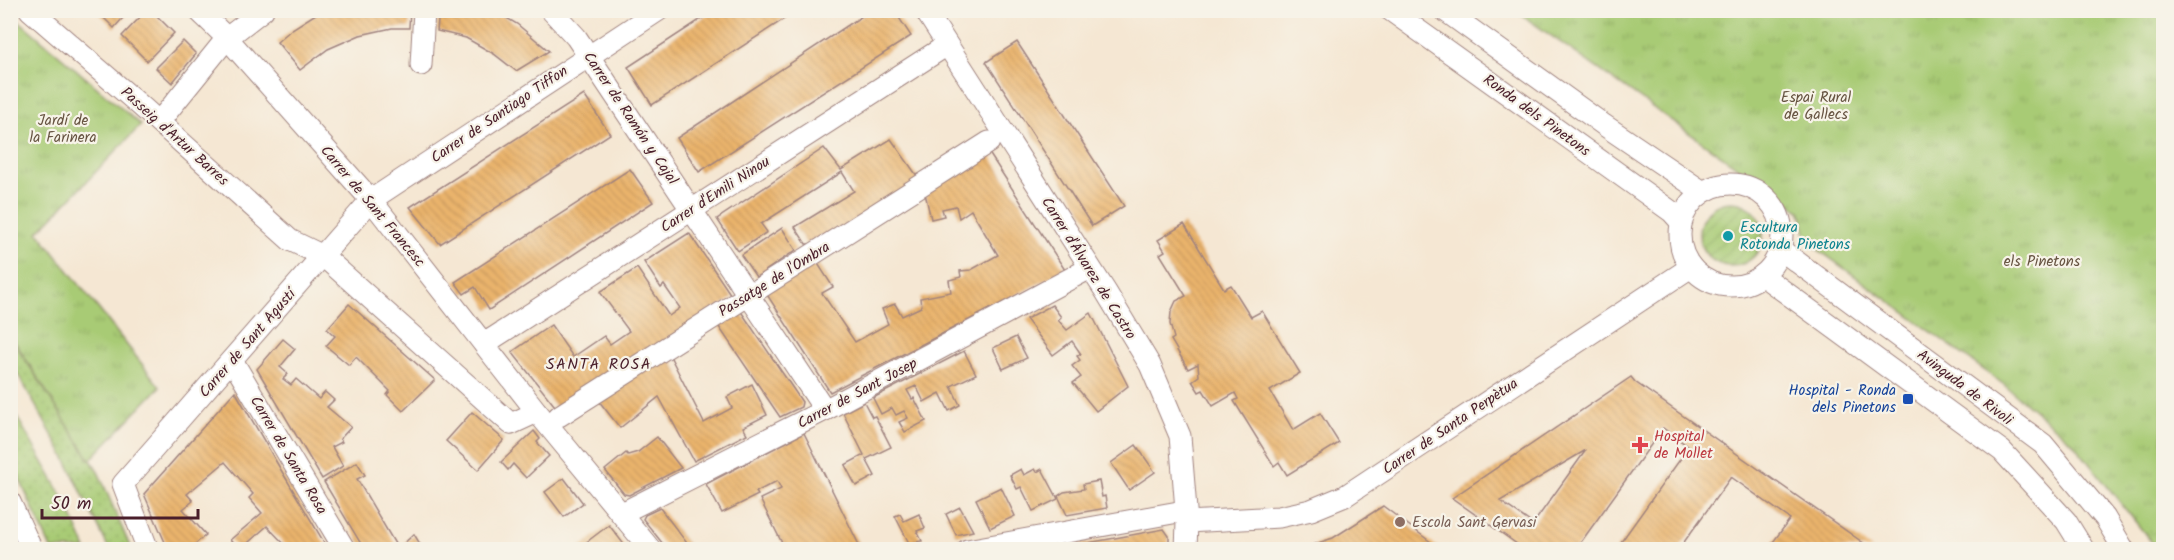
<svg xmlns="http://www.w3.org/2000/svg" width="2174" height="560" viewBox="0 0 2174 560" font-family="Kalam,sans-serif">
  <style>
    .grass { fill: url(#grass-dots); stroke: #797550; stroke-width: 1.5 }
    .park { fill: url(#park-tufts); stroke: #797550; stroke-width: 1.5 }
    .garden { fill: url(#garden-furrows); stroke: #797550; stroke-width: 1.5 }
    .building { fill: url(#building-back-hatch); fill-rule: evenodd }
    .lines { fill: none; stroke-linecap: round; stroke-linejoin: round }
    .minor-casing { stroke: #a0837f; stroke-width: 23 }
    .minor { stroke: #fff; stroke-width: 21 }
    .culture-dot { fill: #0f9aa8; stroke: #f7f3e8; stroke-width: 2 }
    .transit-dot { fill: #1a4fb4; stroke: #f7f3e8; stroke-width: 2 }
    .health-dot { fill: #e0444e; stroke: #f7f3e8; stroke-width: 2 }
    .education-dot { fill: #8d6e63; stroke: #f7f3e8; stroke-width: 2 }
    .labels { text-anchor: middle; stroke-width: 4.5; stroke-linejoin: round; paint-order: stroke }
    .park-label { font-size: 15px; fill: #665341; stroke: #f7f3e8 }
    .street-label { font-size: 15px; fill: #4a1f2b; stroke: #f7f3e8 }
    .culture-label { font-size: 15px; fill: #0d838f; stroke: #f7f3e8; text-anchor: start }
    .transit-label { font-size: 15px; fill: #164399; stroke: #f7f3e8; text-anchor: end }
    .health-label { font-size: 15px; fill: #be3a42; stroke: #f7f3e8; text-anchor: start }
    .education-label { font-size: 15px; fill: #785e54; stroke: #f7f3e8; text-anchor: start }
    .neighbourhood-label { font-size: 16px; letter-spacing: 1.5px; fill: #4a1f2b; stroke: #f7f3e8 }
  </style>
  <defs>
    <pattern id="grass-dots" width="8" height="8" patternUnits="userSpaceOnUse" patternTransform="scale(1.5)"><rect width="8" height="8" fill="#a8cb74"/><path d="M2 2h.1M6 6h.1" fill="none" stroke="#92ae65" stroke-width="1.8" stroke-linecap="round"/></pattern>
    <pattern id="park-tufts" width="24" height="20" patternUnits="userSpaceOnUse" patternTransform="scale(1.5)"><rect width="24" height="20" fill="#a8cb74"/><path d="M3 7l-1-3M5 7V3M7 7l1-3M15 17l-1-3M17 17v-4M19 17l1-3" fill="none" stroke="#92ae65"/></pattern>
    <pattern id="garden-furrows" width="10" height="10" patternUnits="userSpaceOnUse" patternTransform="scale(1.5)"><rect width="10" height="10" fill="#a8cb74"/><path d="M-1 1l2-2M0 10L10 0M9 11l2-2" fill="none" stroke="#92ae65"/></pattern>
    <pattern id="building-back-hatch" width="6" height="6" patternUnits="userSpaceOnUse" patternTransform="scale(1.5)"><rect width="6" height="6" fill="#eab46c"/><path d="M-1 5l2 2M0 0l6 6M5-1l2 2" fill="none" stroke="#ca9a5e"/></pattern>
  </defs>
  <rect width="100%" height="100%" fill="#f7f3e8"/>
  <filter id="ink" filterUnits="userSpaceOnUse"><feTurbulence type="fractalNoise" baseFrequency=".0167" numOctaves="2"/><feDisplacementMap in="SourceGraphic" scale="12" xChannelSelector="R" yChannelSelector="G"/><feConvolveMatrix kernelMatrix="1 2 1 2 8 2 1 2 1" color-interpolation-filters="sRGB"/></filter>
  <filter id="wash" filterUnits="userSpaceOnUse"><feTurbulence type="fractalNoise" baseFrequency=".008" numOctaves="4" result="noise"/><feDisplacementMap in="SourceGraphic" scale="24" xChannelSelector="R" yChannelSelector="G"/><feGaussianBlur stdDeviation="1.35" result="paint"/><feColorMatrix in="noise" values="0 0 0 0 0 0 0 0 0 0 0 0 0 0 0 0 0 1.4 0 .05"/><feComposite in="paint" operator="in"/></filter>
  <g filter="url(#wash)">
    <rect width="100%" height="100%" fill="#f5e7d3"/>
    <g class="grass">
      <polygon points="10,336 97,469 131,549 109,549 65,458 11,362"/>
      <polygon points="10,405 67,504 86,549 51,549 11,460"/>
    </g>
    <g class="park">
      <polygon points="1516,11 2163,11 2163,549 2157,549 2073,443 2003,384 1808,242 1801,212"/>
      <polygon points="11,14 141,125 38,232 160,387 90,460 11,336"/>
    </g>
    <circle class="garden" cx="1731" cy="234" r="32"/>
    <g id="blocks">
      <g class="building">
        <polygon points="96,10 130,10 114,28"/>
        <polygon points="147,10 151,10 174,33 147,61 122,36"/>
        <polygon points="322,10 410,10 409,28 392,28 360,35 328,49 300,70 277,42 292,29"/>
        <polygon points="439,10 493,10 517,24 549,51 516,71 494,54 466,38 437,31"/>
        <polygon points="715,10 798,10 652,105 628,67"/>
        <polygon points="871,10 894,10 911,36 699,172 677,138"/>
        <polygon points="183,41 196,54 172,83 156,68"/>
        <polygon points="1017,42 1124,206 1092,226 986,62"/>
        <polygon points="584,95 610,134 440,244 410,207"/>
        <polygon points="891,139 920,180 818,244 806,244 795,227 854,191 842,172 761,224 767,232 738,251 717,219 824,148 841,170"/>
        <polygon points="987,150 1065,270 830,392 764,290 815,259 833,287 822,293 855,342 888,324 882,309 895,304 902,316 921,307 920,298 951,292 949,280 961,277 960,271 971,270 998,255 971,210 959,218 956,206 942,209 944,216 931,219 924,189"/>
        <polygon points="630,169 653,202 489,310 475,287 464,294 455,282"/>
        <polygon points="1184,224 1224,289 1231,285 1251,317 1262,311 1300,373 1270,391 1293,430 1320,413 1339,443 1287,475 1279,462 1274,466 1234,401 1238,399 1235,393 1213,406 1203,390 1199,392 1192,381 1199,376 1198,364 1188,369 1171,340 1174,338 1170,324 1171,312 1176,301 1186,296 1160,254 1165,251 1158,240"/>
        <polygon points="782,228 796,250 756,277 741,255"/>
        <polygon points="689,233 733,298 558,410 512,352 551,325 573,357 604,336 610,344 629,331 600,292 637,268 669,316 680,308 664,285 661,288 644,262"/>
        <polygon points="349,304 435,380 403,411 387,395 390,391 356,357 349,365 326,346 335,336 327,329"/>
        <polygon points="1052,305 1061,317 1058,320 1067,330 1091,313 1128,386 1096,411 1073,383 1081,377 1072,366 1080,360 1077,356 1081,354 1072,341 1053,355 1026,319"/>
        <polygon points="738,307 802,402 801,407 780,417 715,321"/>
        <polygon points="1016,337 1027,358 1003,369 993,348"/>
        <polygon points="283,339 295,349 280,367 288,374 283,379 291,385 296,379 319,399 325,392 334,400 327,407 351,427 340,439 342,442 332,447 343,466 322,479 257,369"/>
        <polygon points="667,350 704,423 732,408 727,397 752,384 767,415 743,427 747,434 694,461 659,397 620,428 595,396"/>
        <polygon points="964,351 976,374 951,386 960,405 949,411 940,393 924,402 916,386 907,390 912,399 914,398 926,421 905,432 899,422 908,418 904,411 896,415 892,408 881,414 873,398"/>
        <path d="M1631,377l4,5 237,167h-104l22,-30 -59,-42 -52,72h-63l73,-102 -26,-19 -87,121h-52l-72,-51zM1586,450l-53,74 -33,-23z"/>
        <polygon points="235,391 281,470 328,549 289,549 267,526 241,549 238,549 230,540 262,513 249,498 253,494 225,462 187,494 193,501 183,509 206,535 189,549 168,549 144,494"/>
        <polygon points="864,402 872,417 875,416 891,447 866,459 875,476 856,486 845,465 864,455 843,413"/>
        <polygon points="472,412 504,440 478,470 446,441"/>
        <polygon points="534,431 540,439 537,442 549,456 526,478 513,464 508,470 501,462"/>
        <polygon points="804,433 861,549 785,549 760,499 781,489 777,481 756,492 758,495 722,513 706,484"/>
        <polygon points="657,437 681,468 629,495 624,494 605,470 626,453 628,455 638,452"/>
        <polygon points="1136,445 1155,472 1129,490 1111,463"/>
        <polygon points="357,462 365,475 357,479 398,549 414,534 423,549 364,549 324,482"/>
        <polygon points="1021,469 1024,475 1035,469 1037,472 1042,469 1058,499 1033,511 1021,487 1017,489 1010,475"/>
        <polygon points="564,478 583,503 564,517 545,492"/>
        <polygon points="1099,481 1102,497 1105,496 1107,508 1067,515 1058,496 1064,492 1084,489 1083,484"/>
        <polygon points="1001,487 1015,516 990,528 976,499"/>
        <polygon points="1383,506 1440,549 1316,549 1315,544 1333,538"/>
        <polygon points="960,507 973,531 956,535 946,514"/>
        <polygon points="660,508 690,547 683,549 667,549 643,519 645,515"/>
        <polygon points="900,514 904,521 919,514 925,528 917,531 922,541 909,543 895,516"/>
        <polygon points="609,525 626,547 623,549 582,549 580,547"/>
        <polygon points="1164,529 1169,536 1169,549 1055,549"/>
      </g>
    </g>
  </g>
  <g filter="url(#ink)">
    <use href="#blocks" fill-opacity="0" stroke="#a0837f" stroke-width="1.5"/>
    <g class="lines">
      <defs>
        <g id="minor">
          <polyline points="30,10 141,106 290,240 323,256 511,424 537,412"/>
          <polyline points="198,10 227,38 371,200 537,412 651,550"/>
          <polyline points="551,10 576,37 825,410"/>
          <polyline points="925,10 1106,292 1150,365 1180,436 1187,522 1186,550"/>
          <polyline points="1390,10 1672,212 1681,222"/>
          <polyline points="1444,10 1604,125 1703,192"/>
          <polyline points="421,65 424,10"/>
          <polyline points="159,122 227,38 263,10"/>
          <circle cx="1731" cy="235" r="51"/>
          <polyline points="1781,250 2043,444 2105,518 2124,550"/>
          <polyline points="1763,276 2002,451 2066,521 2084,550"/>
          <polyline points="484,344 947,45"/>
          <polyline points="232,360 345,550"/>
          <polyline points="559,416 989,142"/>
          <polyline points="10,502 32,550"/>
          <polyline points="622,513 825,410 1090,268"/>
          <polyline points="1187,522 1279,517 1311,510 1345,496 1691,267"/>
          <polyline points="148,550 123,484 371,200 659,10"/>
          <polyline points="967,550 1184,511"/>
        </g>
      </defs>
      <use href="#minor" class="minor-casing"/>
      <use href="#minor" class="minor"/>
    </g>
  </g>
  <circle class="culture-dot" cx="1728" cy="236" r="6"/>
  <rect class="transit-dot" x="1902" y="393" width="12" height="12" rx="3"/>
  <path class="health-dot" d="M1637 436h6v6h6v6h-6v6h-6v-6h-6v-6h6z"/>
  <circle class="education-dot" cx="1400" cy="522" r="6"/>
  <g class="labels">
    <g class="park-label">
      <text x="1816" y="102">Espai Rural<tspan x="1816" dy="17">de Gallecs</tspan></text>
      <text x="63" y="125">Jardí de<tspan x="63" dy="17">la Farinera</tspan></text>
      <text x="2042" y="266">els Pinetons</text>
    </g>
    <g class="street-label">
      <text transform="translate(499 114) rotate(-34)" y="5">Carrer de Santiago Tiffon</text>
      <text transform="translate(1537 115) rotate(36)" y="5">Ronda dels Pinetons</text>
      <text transform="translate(631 118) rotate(56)" y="5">Carrer de Ramón y Cajal</text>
      <text transform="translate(175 136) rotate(42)" y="5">Passeig d'Artur Barres</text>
      <text transform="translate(715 194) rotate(-33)" y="5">Carrer d'Emili Ninou</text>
      <text transform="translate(373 206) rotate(50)" y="5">Carrer de Sant Francesc</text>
      <text transform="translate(1089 268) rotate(58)" y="5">Carrer d'Álvarez de Castro</text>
      <text transform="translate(774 279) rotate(-32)" y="5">Passatge de l'Ombra</text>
      <text transform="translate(247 343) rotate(-49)" y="5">Carrer de Sant Agustí</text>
      <text transform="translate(1965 387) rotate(37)" y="5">Avinguda de Rivoli</text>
      <text transform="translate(857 393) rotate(-28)" y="5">Carrer de Sant Josep</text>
      <text transform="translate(1450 426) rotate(-34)" y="5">Carrer de Santa Perpètua</text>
      <text transform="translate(289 455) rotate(59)" y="5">Carrer de Santa Rosa</text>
    </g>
    <g class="culture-label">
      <text x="1740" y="232">Escultura<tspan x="1740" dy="17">Rotonda Pinetons</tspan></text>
    </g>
    <g class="transit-label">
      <text x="1896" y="395">Hospital - Ronda<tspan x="1896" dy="17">dels Pinetons</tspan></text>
    </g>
    <g class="health-label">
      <text x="1654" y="441">Hospital<tspan x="1654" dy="17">de Mollet</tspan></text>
    </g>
    <g class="education-label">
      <text x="1412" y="527">Escola Sant Gervasi</text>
    </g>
    <g class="neighbourhood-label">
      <text x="599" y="369">SANTA ROSA</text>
    </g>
  </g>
  <rect width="2174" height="560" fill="none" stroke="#f7f3e8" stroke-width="36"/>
  <path d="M42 509v9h156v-9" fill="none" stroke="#4a1f2b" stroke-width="3"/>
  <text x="51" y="509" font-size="18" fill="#4a1f2b" stroke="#f7f3e8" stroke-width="4.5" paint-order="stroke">50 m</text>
</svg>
